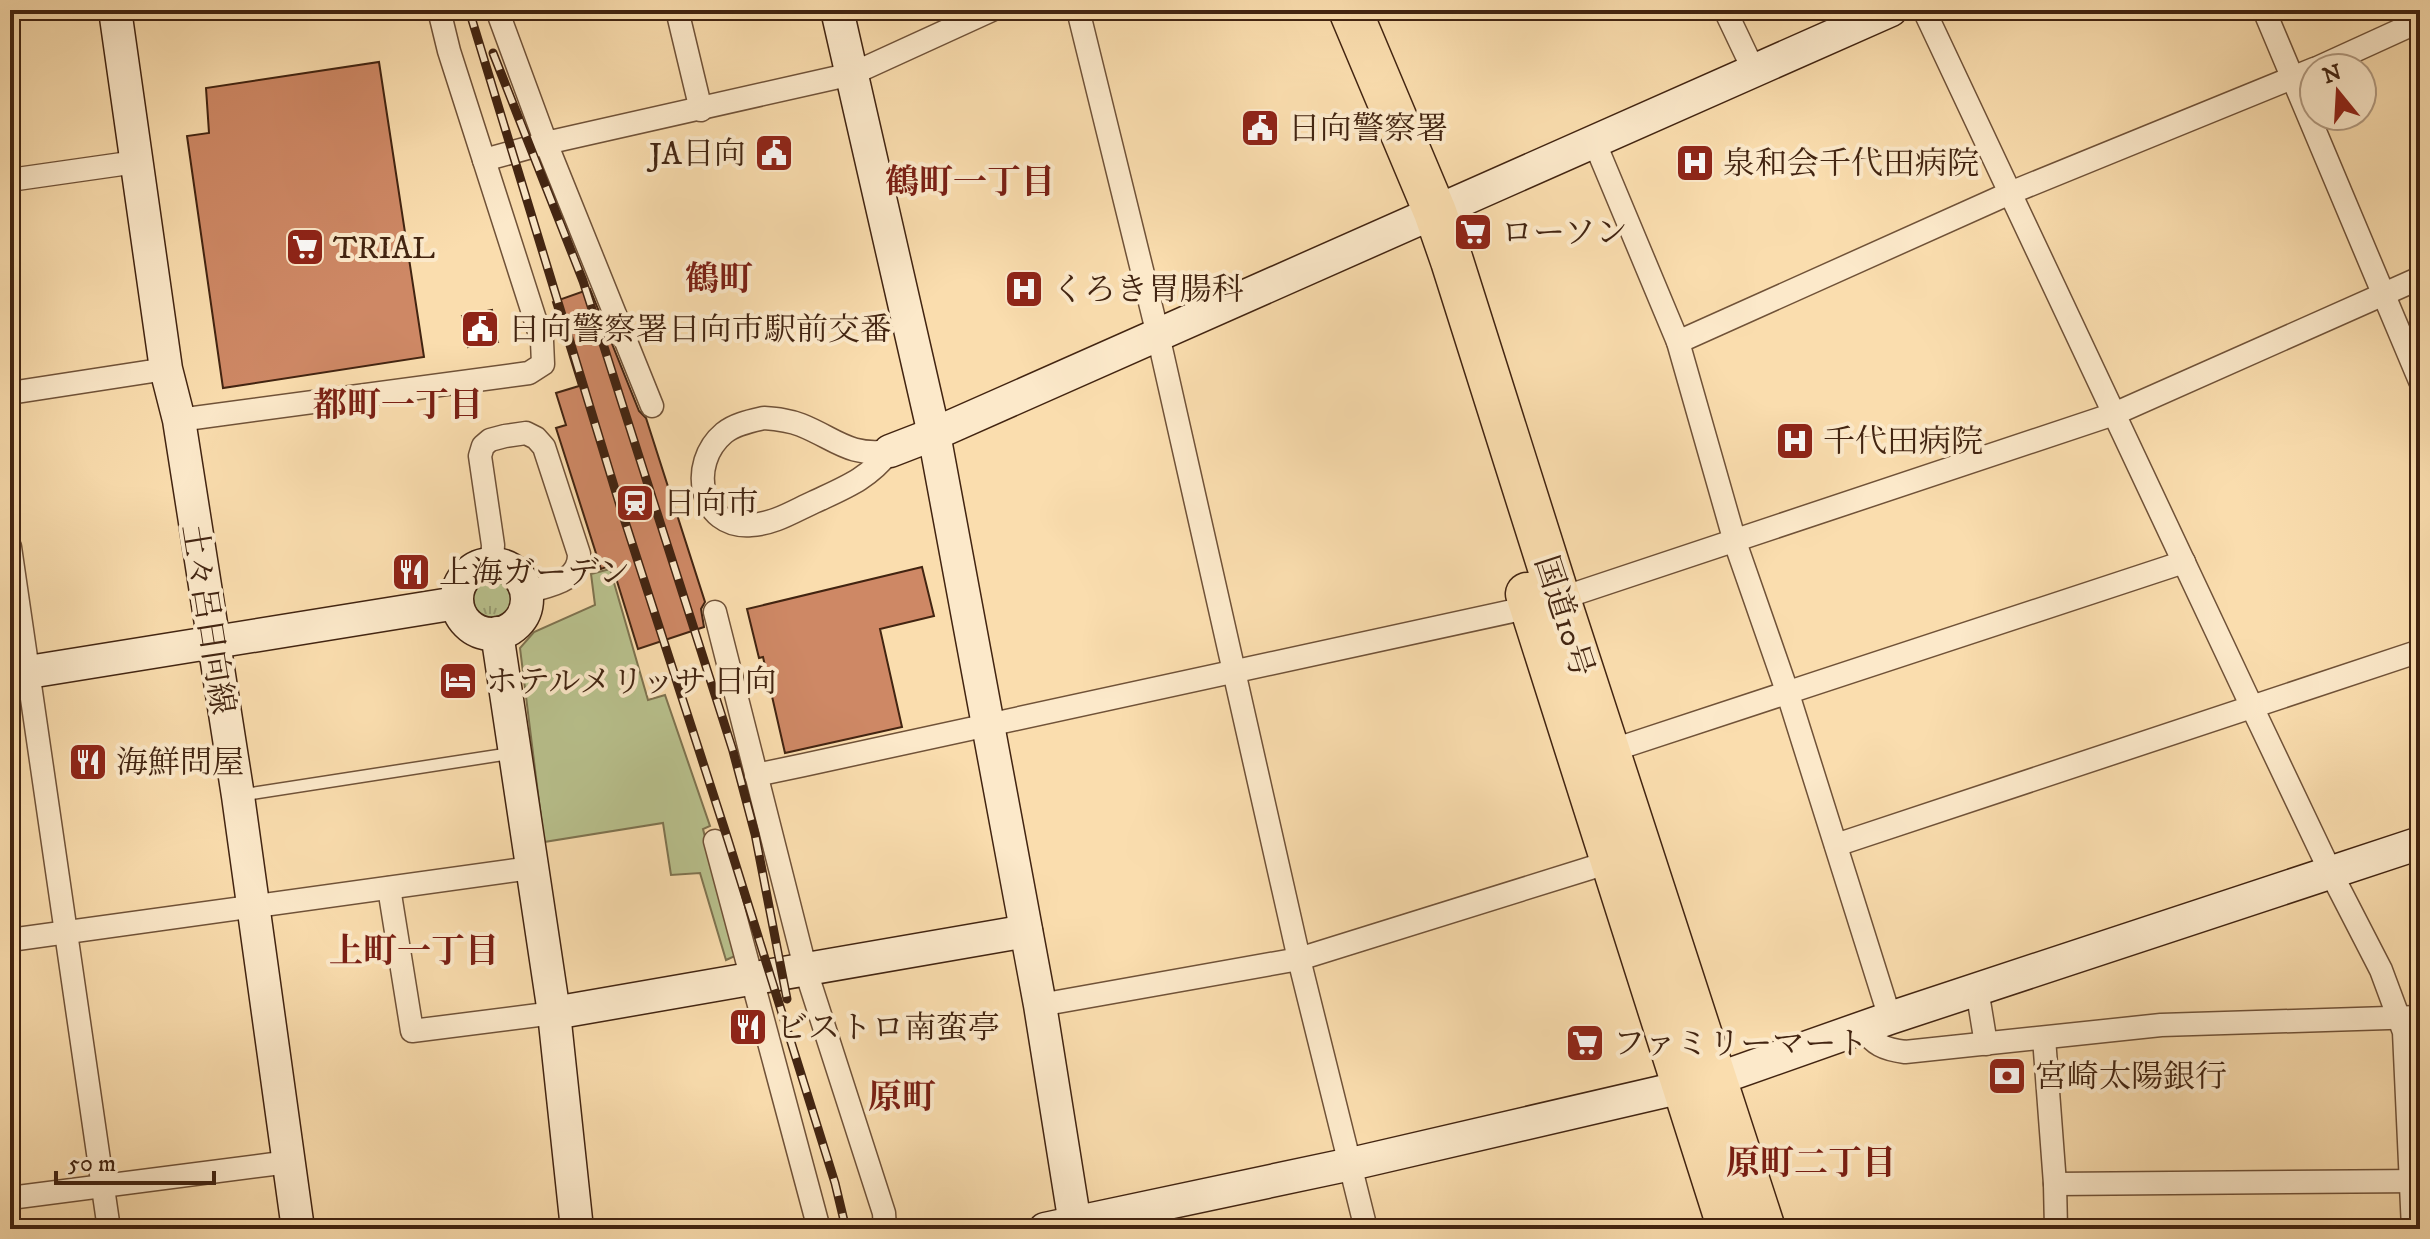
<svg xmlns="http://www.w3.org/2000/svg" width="2430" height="1239" viewBox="0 0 2430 1239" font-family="'IM FELL DW Pica','Noto Serif JP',serif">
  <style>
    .grass { fill: url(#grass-tufts); stroke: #7e7350; stroke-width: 2 }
    .park { fill: #b9c28e; stroke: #7e7350; stroke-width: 2 }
    .building { fill: #ce8865; stroke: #422411; stroke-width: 2 }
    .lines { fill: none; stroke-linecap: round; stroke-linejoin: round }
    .lane-casing { stroke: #705238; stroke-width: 14 }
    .street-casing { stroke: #705238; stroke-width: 25 }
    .secondary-casing { stroke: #422411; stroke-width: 35 }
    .highway-casing { stroke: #422411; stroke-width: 45 }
    .lane { stroke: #fce9ca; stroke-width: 11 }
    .street { stroke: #fce9ca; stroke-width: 22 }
    .secondary { stroke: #fce9ca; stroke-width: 32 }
    .highway { stroke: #faddae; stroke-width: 42 }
    .rail-casing { stroke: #422411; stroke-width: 9 }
    .rail { stroke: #fce9ca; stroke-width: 6; stroke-dasharray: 18; stroke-linecap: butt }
    .labels { text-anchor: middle; stroke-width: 8; stroke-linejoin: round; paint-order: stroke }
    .poi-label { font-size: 32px; fill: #422411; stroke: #fce9ca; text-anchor: start }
    .street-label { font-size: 32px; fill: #422411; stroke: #fce9ca }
    .neighbourhood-label { font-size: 34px; font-weight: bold; fill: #7a1f14; stroke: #fce9ca }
  </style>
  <defs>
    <pattern id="grass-tufts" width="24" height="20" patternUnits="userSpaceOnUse" patternTransform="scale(2)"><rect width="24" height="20" fill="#b9c28e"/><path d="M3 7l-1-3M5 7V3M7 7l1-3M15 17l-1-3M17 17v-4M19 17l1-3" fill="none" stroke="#989d73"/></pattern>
  </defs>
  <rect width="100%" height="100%" fill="#faddae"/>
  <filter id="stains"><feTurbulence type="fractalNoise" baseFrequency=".0025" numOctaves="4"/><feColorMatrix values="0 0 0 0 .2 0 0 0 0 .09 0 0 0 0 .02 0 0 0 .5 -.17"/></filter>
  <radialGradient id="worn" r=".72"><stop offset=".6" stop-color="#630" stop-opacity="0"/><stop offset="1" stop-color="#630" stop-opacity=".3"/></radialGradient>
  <circle class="grass" cx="493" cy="598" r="20"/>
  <polygon class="park" points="610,569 648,700 665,695 710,826 703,829 735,956 726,960 700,873 671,875 663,823 544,842 520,648 534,632 595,605 591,574"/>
  <g class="building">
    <polygon points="379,62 424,357 223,388 187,136 209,133 206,88"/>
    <polygon points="590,289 639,411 646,418 705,602 701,609 704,627 638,649 612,565 601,569 556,428 566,425 556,393 579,386 553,302"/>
    <polygon points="492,310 498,342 468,347 462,316"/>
    <polygon points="922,567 934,616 880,629 902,727 785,753 763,657 759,658 747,609"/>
  </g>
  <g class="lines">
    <defs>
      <polyline id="lane" points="242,795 513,753"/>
      <g id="street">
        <polyline points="497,10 546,143 852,74 992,10"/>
        <polyline points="677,10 701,110"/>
        <polyline points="1078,10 1158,335 1299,959 1366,1229"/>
        <polyline points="1725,10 1754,71"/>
        <polyline points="1924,10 2252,707 2331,873 2381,970 2404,1032 2413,1229"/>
        <polyline points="2264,10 2420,381"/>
        <polyline points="2317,68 2420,21"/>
        <polyline points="1594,141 1678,342 1735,542 1788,694 1890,1018"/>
        <polyline points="484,160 546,143 652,406"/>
        <polyline points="10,180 136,162"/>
        <polyline points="1678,342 2010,193 2314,69"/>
        <polyline points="10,393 166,369"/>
        <path d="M764,418c13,1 25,2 37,7 35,14 48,32 89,26 -22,28 -44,36 -76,51 -20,9 -40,22 -63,23 -51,4 -64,-61 -27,-92 11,-9 27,-12 40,-15z"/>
        <polyline points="179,420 529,373 543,364 542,341 449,51 439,10"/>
        <polyline points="10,547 109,1229"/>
        <path d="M492,564l1,-19 -13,-89 3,-10 7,-6 15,-4 21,-3 10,5 8,9 35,107c1,28 -30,31 -52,38"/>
        <polyline points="715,612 806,971 884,1213 885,1229"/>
        <polyline points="1610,751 2184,562"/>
        <path d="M756,775c259,-54 517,-113 775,-168l28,-8 555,-185 306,-136"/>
        <polyline points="715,841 819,1229"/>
        <polyline points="1836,845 2420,651"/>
        <polyline points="389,888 412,1031 554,1013"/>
        <polyline points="10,940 531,868"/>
        <polyline points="1977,989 1986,1044"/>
        <polyline points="1040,1005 1299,959 1613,861"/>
        <path d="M1861,1027c14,18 22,22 44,25l256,-27 259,-8"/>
        <polyline points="2044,1038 2055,1184 2056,1229"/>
        <polyline points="2055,1184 2420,1181"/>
        <polyline points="10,1198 289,1162"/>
      </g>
      <g id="secondary">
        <polyline points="115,10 166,369 179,420 238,796 298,1229"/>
        <polyline points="837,10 934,434 1040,1005 1075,1224"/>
        <polyline points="890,451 934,434 1891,10"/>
        <circle cx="492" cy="599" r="35"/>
        <polyline points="497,633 554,1013 577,1229"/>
        <polyline points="10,675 457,603"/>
        <polyline points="554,1013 1026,931"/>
        <polyline points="1045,1229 1351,1164 1717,1079 1890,1018 2420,843"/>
      </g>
      <g id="highway">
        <polyline points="1350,10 1435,212 1452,261 1559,599 1764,1229"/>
        <polyline points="1527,594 1729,1229"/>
      </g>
    </defs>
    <use href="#lane" class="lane-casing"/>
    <use href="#street" class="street-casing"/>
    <use href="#secondary" class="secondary-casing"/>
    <use href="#highway" class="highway-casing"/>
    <use href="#lane" class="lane"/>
    <use href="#street" class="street"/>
    <use href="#secondary" class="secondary"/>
    <use href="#highway" class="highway"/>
    <defs>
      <g id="rail">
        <polyline points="469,10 621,509 728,840 835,1183 846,1229"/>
        <polyline points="493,53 583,281 733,751 755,834 787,999"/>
      </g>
    </defs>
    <use href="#rail" class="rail-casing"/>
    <use href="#rail" class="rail"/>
  </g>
  <defs>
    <symbol id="civic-square" viewBox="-11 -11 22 22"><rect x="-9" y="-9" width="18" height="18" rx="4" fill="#8f2418" stroke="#fce9ca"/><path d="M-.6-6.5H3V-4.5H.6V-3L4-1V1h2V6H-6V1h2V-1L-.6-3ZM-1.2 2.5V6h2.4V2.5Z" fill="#fff"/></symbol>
    <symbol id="hospital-square" viewBox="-11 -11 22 22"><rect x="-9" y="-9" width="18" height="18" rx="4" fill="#8f2418" stroke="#fce9ca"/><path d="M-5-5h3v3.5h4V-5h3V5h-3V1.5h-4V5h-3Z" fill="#fff"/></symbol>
    <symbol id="supermarket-square" viewBox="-11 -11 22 22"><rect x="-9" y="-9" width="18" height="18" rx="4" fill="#8f2418" stroke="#fce9ca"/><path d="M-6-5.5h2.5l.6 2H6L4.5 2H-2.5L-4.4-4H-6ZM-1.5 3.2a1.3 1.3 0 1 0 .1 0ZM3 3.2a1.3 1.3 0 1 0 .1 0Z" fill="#fff"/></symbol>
    <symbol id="station-square" viewBox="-11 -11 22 22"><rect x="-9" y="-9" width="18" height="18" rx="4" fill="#8f2418" stroke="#fce9ca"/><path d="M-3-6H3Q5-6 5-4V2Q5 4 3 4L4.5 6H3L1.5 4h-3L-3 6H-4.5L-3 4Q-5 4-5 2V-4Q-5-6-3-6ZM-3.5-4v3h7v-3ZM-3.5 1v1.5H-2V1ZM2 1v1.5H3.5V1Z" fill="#fff"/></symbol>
    <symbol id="restaurant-square" viewBox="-11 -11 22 22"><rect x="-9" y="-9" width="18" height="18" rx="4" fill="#8f2418" stroke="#fce9ca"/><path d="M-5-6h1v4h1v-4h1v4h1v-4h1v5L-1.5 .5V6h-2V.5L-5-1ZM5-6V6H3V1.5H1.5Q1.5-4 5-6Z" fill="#fff"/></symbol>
    <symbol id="hotel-square" viewBox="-11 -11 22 22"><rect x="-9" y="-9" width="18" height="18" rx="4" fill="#8f2418" stroke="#fce9ca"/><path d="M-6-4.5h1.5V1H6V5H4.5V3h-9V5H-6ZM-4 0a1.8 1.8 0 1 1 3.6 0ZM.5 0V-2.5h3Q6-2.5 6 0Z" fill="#fff"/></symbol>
    <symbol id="bank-square" viewBox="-11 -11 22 22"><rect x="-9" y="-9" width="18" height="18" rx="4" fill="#8f2418" stroke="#fce9ca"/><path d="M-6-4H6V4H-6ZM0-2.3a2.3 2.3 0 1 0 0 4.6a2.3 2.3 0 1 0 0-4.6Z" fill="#fff"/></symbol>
  </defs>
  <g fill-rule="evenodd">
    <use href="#civic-square" x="1238" y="106" width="44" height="44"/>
    <use href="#civic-square" x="752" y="131" width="44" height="44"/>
    <use href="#hospital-square" x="1673" y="141" width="44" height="44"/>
    <use href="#supermarket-square" x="1451" y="210" width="44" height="44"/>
    <use href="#supermarket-square" x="283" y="225" width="44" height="44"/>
    <use href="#hospital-square" x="1002" y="267" width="44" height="44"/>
    <use href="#civic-square" x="458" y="307" width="44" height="44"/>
    <use href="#hospital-square" x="1773" y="419" width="44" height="44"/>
    <use href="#station-square" x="613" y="481" width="44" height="44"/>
    <use href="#restaurant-square" x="389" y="550" width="44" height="44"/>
    <use href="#hotel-square" x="436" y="659" width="44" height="44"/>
    <use href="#restaurant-square" x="66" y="740" width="44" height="44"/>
    <use href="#restaurant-square" x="726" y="1005" width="44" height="44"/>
    <use href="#supermarket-square" x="1563" y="1021" width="44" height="44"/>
    <use href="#bank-square" x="1985" y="1054" width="44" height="44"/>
  </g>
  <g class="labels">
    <g class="poi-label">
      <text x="1288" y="139">日向警察署</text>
      <text x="746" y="164" text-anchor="end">JA日向</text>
      <text x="1723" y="174">泉和会千代田病院</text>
      <text x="1501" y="243">ローソン</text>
      <text x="333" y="258">TRIAL</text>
      <text x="1052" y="300">くろき胃腸科</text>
      <text x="508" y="340">日向警察署日向市駅前交番</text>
      <text x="1823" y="452">千代田病院</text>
      <text x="663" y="514">日向市</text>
      <text x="439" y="583">上海ガーデン</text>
      <text x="486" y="692">ホテルメリッサ 日向</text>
      <text x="116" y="773">海鮮問屋</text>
      <text x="776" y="1038">ビストロ南蛮亭</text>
      <text x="1613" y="1054">ファミリーマート</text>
      <text x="2035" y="1087">宮崎太陽銀行</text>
    </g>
    <g class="street-label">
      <text transform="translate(1565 616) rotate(72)" y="11">国道10号</text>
      <text transform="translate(209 619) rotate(81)" y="11">土々呂日向線</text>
    </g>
    <g class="neighbourhood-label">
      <text x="970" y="193">鶴町一丁目</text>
      <text x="719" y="290">鶴町</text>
      <text x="398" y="416">都町一丁目</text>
      <text x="414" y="962">上町一丁目</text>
      <text x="902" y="1108">原町</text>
      <text x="1811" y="1174">原町二丁目</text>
    </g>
  </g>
  <rect width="2430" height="1239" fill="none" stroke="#faddae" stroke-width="40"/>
  <rect x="12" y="12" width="2406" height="1215" fill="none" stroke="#422411" stroke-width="4"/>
  <rect x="20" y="20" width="2390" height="1199" fill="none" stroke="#422411" stroke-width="2"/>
  <g transform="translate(2338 92) rotate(342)"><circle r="38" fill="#fce9ca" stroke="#b29a80" stroke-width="2"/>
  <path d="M0-6L14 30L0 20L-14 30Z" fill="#8f2418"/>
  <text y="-12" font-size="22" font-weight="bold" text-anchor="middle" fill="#422411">N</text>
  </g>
  <path d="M56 1171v12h158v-12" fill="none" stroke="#422411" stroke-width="4"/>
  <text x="68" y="1171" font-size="24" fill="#422411" stroke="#fce9ca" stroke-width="6" paint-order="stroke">50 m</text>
  <rect width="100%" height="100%" filter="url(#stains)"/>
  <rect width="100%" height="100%" fill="url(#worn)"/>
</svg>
